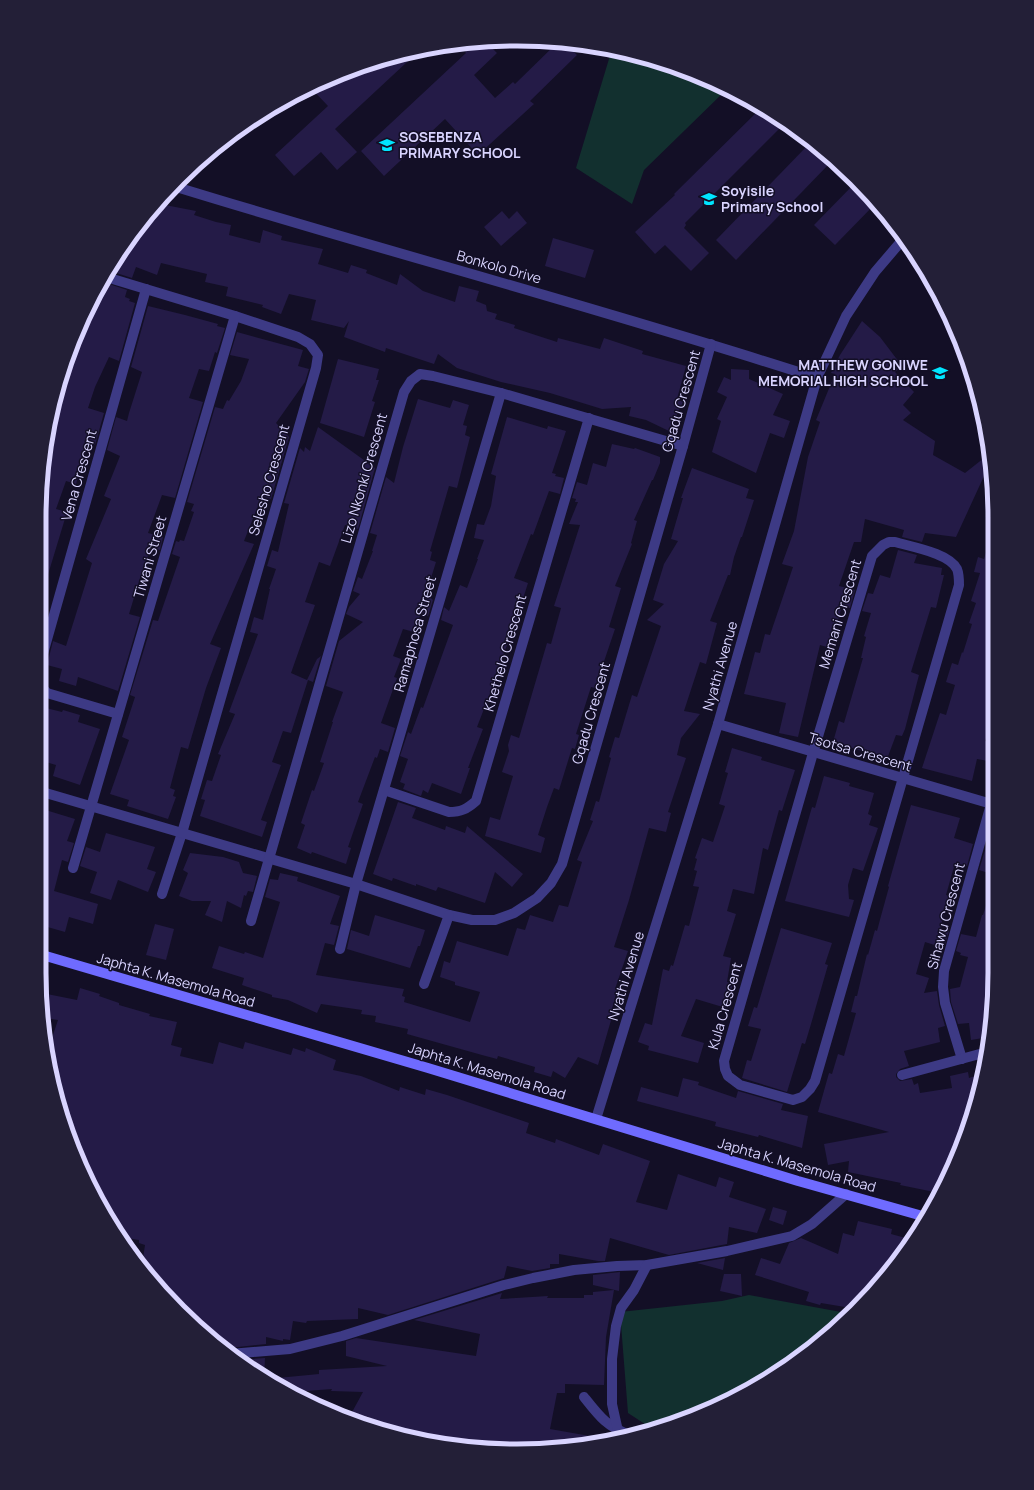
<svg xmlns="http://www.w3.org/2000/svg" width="1034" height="1490" viewBox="0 0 1034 1490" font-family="Manrope,sans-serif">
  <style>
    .green { fill: #12302f }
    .building { fill: #241b47 }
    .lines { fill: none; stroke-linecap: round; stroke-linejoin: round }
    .minor { stroke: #3d3a85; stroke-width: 10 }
    .secondary { stroke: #6f6bff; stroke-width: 10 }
    .labels { text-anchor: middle; stroke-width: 3; stroke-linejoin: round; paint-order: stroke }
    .poi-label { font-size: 14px; font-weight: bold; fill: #d9d4ff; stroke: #130f26; text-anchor: start }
    .street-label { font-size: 14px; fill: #d9d4ff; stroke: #130f26 }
    .rim { fill: none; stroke: #d9d4ff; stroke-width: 5 }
  </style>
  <rect width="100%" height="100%" fill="#130f26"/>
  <g class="green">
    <polygon points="612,49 700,75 726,90 644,170 632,204 576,168"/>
    <polygon points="749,1295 841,1312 853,1313 808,1352 729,1402 651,1428 628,1413 620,1312 722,1301"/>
    <polygon points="325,1401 345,1411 342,1417 334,1415 316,1405"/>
  </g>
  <g class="building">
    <polygon points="486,42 497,53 474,75 495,98 513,82 515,84 557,43 566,44 577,55 530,101 534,104 478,155 445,119 384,176 361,151 466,53 465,52 475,43"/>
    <polygon points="421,49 335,129 357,152 337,170 321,152 294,176 275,155 328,106 311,88 334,75 342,73 347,80 360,68"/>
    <polygon points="761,108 786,122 685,223 686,225 684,228 709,253 691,271 665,245 655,254 635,232 675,195 674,194"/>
    <polygon points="809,144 829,164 736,260 716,240"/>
    <polygon points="857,181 876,203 835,245 814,225"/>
    <polygon points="160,204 196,211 194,215 216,222 231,225 229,235 260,243 263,230 282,236 281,240 323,249 318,264 348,273 351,265 367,270 366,273 397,285 400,274 423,291 455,302 459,286 479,291 476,301 486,305 487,311 497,314 495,319 515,325 514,328 557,342 558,338 600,349 604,338 643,351 642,354 686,366 677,399 683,402 669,431 646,420 629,416 631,407 602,409 550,393 501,382 457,368 438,354 434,364 386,348 385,352 344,337 349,321 344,328 311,320 316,300 289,294 281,314 262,307 263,305 226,296 228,287 205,282 207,274 161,263 157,275 136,267 132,278 110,271 138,226 147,216 155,220"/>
    <polygon points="502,211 509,219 517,211 527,223 501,246 484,227"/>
    <polygon points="553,238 594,250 585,278 545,266"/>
    <polygon points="103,282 127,290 125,297 130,299 129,301 135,303 119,361 109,357 95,387 88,408 104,413 95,445 91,443 90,446 88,445 76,484 66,481 56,509 67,512 43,591 39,591 39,517 48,424 88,305"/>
    <polygon points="148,306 185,315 218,324 217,326 225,328 217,353 215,352 209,371 199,369 189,398 203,402 175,498 162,495 148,533 163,537 160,550 151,547 140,578 129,614 140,617 118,691 78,677 76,686 59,681 62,669 47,665 53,641 66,646 92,563 86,559 111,499 104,496 120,456 107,450 116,417 127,421 129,413 142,372 131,367"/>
    <polygon points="862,321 880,337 902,366 895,372 914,392 903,405 911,413 903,420 935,441 933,455 965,473 989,454 990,463 956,537 925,533 922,542 902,537 904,530 865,519 861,542 854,542 839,586 855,590 850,608 842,606 830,648 820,645 798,737 779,733 786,703 744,694 755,652 760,653 765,634 770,635 793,567 782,564 794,531 808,457 820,422 816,420 835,374 831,373 840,355"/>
    <polygon points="237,332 303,350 298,366 309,369 305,382 276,423 289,437 271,499 262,496 244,541 254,544 210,644 221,648 206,688 188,749 181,747 170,788 175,790 173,796 176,797 168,819 127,806 129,800 110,794 129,740 122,737 135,697 130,695 153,620 158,621 180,557 172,554 176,541 179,542 180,540 184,541 194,512 191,511 194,504 187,502 215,407 223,409 227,400 229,401 241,381 249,359 230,355"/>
    <polygon points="338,359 379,369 376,380 379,380 372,401 375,402 364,437 320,423"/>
    <polygon points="731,369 749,370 749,379 783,394 773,415 790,421 784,438 770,433 756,473 712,452 721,421 717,419 727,397 717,392 724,377 731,380"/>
    <polygon points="418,399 450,408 453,400 469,405 463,425 467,426 465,435 470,437 457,488 449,486 430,551 432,552 430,560 436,562 426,594 433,600 428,616 421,613 414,632 403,629 393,656 401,659 394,677 397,678 381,723 395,728 388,752 380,749 377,758 375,757 358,802 363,804 348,847 351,848 346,864 312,852 311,854 297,848 305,825 301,823 312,790 314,791 324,763 320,762 333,722 332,722 343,692 326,686 339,641 363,622 346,614 349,607 360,594 353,591 358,577 362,579 373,551 372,551 377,535 370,533 386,477 394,483 403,447"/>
    <polygon points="507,417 547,429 548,426 566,431 552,473 556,474 555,476 564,478 560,494 549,491 533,535 531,534 514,578 528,583 521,605 523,605 492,683 494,683 477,727 483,729 468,768 470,768 461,794 432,783 428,793 423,790 421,796 403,789 405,784 400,782 408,759 400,756 408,732 411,734 421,707 423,708 453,625 441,620 444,607 449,611 460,585 467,588 478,559 477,559 484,540 474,538 477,524 484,525 491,506 496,476 491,474"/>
    <polygon points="318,427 375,468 358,529 345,525 330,566 319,562 305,602 315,605 291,673 307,680 317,659 321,656 313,682 308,680 291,733 283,731 272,762 281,765 261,820 267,822 262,837 200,816 205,800 201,799 207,780 212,781 221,755 218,754 235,714 229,712 258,634 250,632 254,617 263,620 270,589 269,589 276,569 267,566 272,550 278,552 289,504 284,503 300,448 304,452 305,447 310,451"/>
    <polygon points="612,444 634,449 635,448 660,457 660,463 653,480 652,480 634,520 637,521 631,543 632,544 615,586 621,588 609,627 615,629 595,688 591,687 576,734 579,735 575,749 572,748 559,790 554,788 547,807 538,835 545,838 541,853 485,836 490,817 500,820 513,776 502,772 509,751 508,745 511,735 519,738 547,643 551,644 561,608 554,606 580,525 569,524 578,502 575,502 576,499 572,498 577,482 587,485 593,463 606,467"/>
    <polygon points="692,468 749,489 746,498 754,500 742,537 741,537 734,557 730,575 728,575 710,621 717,623 706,664 700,662 684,711 700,714 681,738 677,755 686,758 668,812 671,813 666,832 649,828 629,900 614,947 628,951 615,989 617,990 612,1009 614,1010 598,1065 578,1057 565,1078 553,1071 551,1077 534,1072 535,1067 498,1056 497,1059 482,1055 407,1034 408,1029 375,1022 376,1016 361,1014 362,1010 321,1004 317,1013 288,1000 272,997 272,995 242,985 244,978 212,968 219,946 244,954 245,952 263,958 280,902 265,897 270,879 278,880 280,873 298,877 297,881 340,896 330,924 339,926 334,945 325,943 316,975 404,989 402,996 405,997 404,1002 470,1022 480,992 455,985 455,982 440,977 444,961 450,963 457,941 508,956 517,928 525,930 530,915 553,922 559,905 568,907 582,862 577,860 593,821 590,820 596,801 599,802 611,758 609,757 615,737 619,738 632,695 637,697 661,626 647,620 664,604 653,600 664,564 678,541 671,539 683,498 681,498"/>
    <polygon points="991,536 995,536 995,599 987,625 993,627 986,651 995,654 995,709 985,741 993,743 988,761 977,759 972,781 922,768 940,713 946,715 955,685 946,682 952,663 958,665 962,652 963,653 972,624 969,623 976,603 971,601 980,573 974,572 978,557 984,559"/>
    <polygon points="898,550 917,555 914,563 942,568 941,575 944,575 936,608 931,607 911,672 919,675 905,729 902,736 896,735 887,759 833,742 839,721 844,723 863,658 861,658 866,637 864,636 871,613 862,611 868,593 873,594 880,575 890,578"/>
    <polygon points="39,707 41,708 42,707 62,712 63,710 80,715 78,722 100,729 80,785 53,776 56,765 39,760"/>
    <polygon points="732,748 762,757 761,760 795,770 782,811 779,810 768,850 763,848 754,894 733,889 727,911 736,914 723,956 731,958 727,982 733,984 726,1008 696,999 681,1036 704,1043 698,1063 648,1050 649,1046 638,1042 645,1023 652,1025 663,969 669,971 671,965 673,966 685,925 689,926 699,887 693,886 697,871 694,870 697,859 695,858 702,838 713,842 725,806 719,804 728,773 725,772"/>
    <polygon points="824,776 850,783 849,786 874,793 868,814 872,816 869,825 878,828 863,871 853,868 848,885 849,899 854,900 849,917 785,901 812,807 815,808"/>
    <polygon points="398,802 416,808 412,818 445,830 446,826 465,833 467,826 523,874 512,887 495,872 485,903 438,887 436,891 416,884 416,886 393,878 392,881 373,874"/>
    <polygon points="911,805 960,818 954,838 973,844 967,866 955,863 946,895 949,896 940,929 949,931 944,948 925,942 916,974 929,978 924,993 937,991 939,1005 945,1026 938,1028 940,1042 904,1051 909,1066 900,1069 896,1074 896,1077 900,1081 912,1079 914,1085 918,1083 920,1093 952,1088 950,1076 968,1072 969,1078 984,1073 959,1156 939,1193 900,1185 901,1183 848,1172 849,1161 828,1165 824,1144 889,1132 818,1112 829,1073 832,1074 838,1054 844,1056 856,1013 851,1012 855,996 857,996 867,954 868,955 875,930 877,931 881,916 889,887 888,886"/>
    <polygon points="39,808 75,819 67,841 74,843 68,862 62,860 54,891 98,904 93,924 69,917 65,932 44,926 44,927 39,926"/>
    <polygon points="106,833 155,847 147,869 156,872 148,892 118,880 111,900 90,893 97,872 80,866 86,847 100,852"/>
    <polygon points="986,847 995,850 995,875 979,870"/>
    <polygon points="190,853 223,857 239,862 243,873 257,876 253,892 248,891 246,896 244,895 241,908 227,901 222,922 205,915 211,901 192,901 179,896 188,873 183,870"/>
    <polygon points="992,887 995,888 995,973 990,1022 987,1023 989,1037 971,1040 969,1023 958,1024 951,1002 950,989 960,987 968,957 960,955 961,953 956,951 961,934 976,937 982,915 983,915"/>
    <polygon points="375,915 425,930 420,946 418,946 410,968 347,949 351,930 369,936"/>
    <polygon points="155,924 174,929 166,960 146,955"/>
    <polygon points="781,928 832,943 825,964 828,965 811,1024 805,1044 802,1043 787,1092 742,1078 747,1060 751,1061 761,1029 748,1026 754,1007 757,1008"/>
    <polygon points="80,988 100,994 99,996 119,1003 119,1005 150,1014 149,1016 177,1022 171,1045 182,1048 180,1056 213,1064 219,1042 243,1049 245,1042 291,1055 293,1048 305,1052 306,1048 336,1060 333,1070 361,1076 399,1091 400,1087 425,1095 426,1089 447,1095 529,1123 526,1133 555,1143 556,1139 599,1155 603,1144 650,1161 636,1202 667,1210 678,1174 716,1187 719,1177 734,1182 729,1197 766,1209 757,1233 729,1227 727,1244 669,1255 610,1238 605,1261 598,1261 559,1254 559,1264 550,1264 550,1268 532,1271 507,1266 504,1278 388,1315 358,1308 358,1319 307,1321 306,1323 293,1321 290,1340 283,1339 283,1341 266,1337 266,1344 229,1348 225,1350 202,1333 142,1265 145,1245 139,1243 139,1240 119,1237 88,1184 55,1097 49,1047 58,1020 45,1018 42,993 77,1000"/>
    <polygon points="683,1078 699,1082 698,1085 736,1098 738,1091 783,1104 781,1110 808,1116 802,1148 759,1135 758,1137 715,1126 716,1122 637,1101 641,1087 678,1097"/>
    <polygon points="773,1207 787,1211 783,1225 769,1220"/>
    <polygon points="858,1221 892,1229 891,1234 913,1240 857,1309 821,1303 820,1305 806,1301 809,1292 755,1275 761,1258 780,1264 789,1243 801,1238 838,1254 843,1233 854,1236"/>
    <polygon points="725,1258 723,1270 697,1263"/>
    <polygon points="620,1272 619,1291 593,1285 593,1275"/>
    <polygon points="724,1274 741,1274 742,1296 720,1291"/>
    <polygon points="614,1290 606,1337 604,1385 565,1384 565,1393 557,1393 550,1429 601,1438 601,1443 517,1451 455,1447 391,1430 380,1422 378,1425 367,1416 364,1421 351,1414 363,1392 331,1391 332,1389 293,1392 267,1379 319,1374 319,1370 387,1366 346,1356 346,1341 356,1338 476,1356 480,1334 414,1320 502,1293 500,1299 548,1296 547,1298 584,1298 584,1295 593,1295 593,1292"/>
    <polygon points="265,1358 264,1377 252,1371 238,1360"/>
  </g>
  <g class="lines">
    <g class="minor">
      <path d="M173,186c214,66 431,123 644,192"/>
      <polyline points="106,277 235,316 298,337 310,344 318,355 316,368 182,833 162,894"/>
      <path d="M889,542h6c17,5 54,11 62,27 2,5 2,11 2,16l-144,496 -5,8 -8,8 -9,3 -53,-15 -12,-9 -3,-7 -1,-8 89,-308 59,-197 11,-11z"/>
      <polyline points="39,668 146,289"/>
      <polyline points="39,679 40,685 47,693 118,714"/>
      <polyline points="718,724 995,805"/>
      <path d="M384,790l65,22c12,0 18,-3 27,-11l113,-383"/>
      <polyline points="39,791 356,884 449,915 472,920 495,920 514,913 537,898 551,883 562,864 683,446 711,344"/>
      <polyline points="73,868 235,316"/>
      <polyline points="251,921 404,392 411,381 420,374 433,376 501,393 683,446"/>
      <polyline points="340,949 356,884 501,393"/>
      <polyline points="424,984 449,915"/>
      <polyline points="962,1059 945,1003 943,987 944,971 995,790"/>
      <polyline points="902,1075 987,1052"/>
      <polyline points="596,1119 718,724 817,378 846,316 875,272 904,238"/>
      <polyline points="230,1354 290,1349 342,1336 504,1285 533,1278 574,1270 617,1266 647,1265 727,1251 792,1236 812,1224 846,1194"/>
      <path d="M584,1397c15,19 23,30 46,38"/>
      <polyline points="618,1431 612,1404 612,1359 616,1326 621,1308 634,1290 647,1265"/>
    </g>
    <polyline class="secondary" points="39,954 428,1068 798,1181 926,1217"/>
  </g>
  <defs>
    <symbol id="school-bare" viewBox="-9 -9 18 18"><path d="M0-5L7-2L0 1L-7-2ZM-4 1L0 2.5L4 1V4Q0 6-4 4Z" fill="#00e5ff" stroke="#130f26" stroke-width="2.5" paint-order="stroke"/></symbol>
  </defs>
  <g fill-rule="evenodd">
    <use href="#school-bare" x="376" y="134" width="22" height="22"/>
    <use href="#school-bare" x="698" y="188" width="22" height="22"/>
    <use href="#school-bare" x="929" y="362" width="22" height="22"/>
  </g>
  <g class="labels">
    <g class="poi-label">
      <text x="399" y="142">SOSEBENZA<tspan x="399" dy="16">PRIMARY SCHOOL</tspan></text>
      <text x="721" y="196">Soyisile<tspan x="721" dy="16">Primary School</tspan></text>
      <text x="928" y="370" text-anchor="end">MATTHEW GONIWE<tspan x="928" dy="16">MEMORIAL HIGH SCHOOL</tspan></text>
    </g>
    <g class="street-label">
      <text transform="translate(499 267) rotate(16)" y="5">Bonkolo Drive</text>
      <text transform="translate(681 401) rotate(-74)" y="5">Gqadu Crescent</text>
      <text transform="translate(79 475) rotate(-74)" y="5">Vena Crescent</text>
      <text transform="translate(364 478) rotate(-74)" y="5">Lizo Nkonki Crescent</text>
      <text transform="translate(269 480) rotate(-74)" y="5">Selesho Crescent</text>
      <text transform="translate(150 557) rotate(-74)" y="5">Tiwani Street</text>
      <text transform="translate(840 614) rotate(-73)" y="5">Memani Crescent</text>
      <text transform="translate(415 634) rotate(-74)" y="5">Ramaphosa Street</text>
      <text transform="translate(505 653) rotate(-74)" y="5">Khethelo Crescent</text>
      <text transform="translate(720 666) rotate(-74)" y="5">Nyathi Avenue</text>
      <text transform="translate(591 713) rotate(-74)" y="5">Gqadu Crescent</text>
      <text transform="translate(860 752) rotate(16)" y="5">Tsotsa Crescent</text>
      <text transform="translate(946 916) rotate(-75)" y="5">Sihawu Crescent</text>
      <text transform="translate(626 976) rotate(-73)" y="5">Nyathi Avenue</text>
      <text transform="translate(176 980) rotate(16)" y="5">Japhta K. Masemola Road</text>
      <text transform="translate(725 1006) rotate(-74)" y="5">Kula Crescent</text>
      <text transform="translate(487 1071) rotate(17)" y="5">Japhta K. Masemola Road</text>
      <text transform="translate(797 1165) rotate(16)" y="5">Japhta K. Masemola Road</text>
    </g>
  </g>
  <path d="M0 0H1034V1490H0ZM517 46H517A471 471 0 0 1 988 517V973A471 471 0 0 1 517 1444H517A471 471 0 0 1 46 973V517A471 471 0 0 1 517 46Z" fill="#231f37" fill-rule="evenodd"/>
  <path class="rim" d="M517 46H517A471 471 0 0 1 988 517V973A471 471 0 0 1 517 1444H517A471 471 0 0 1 46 973V517A471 471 0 0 1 517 46Z"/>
</svg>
